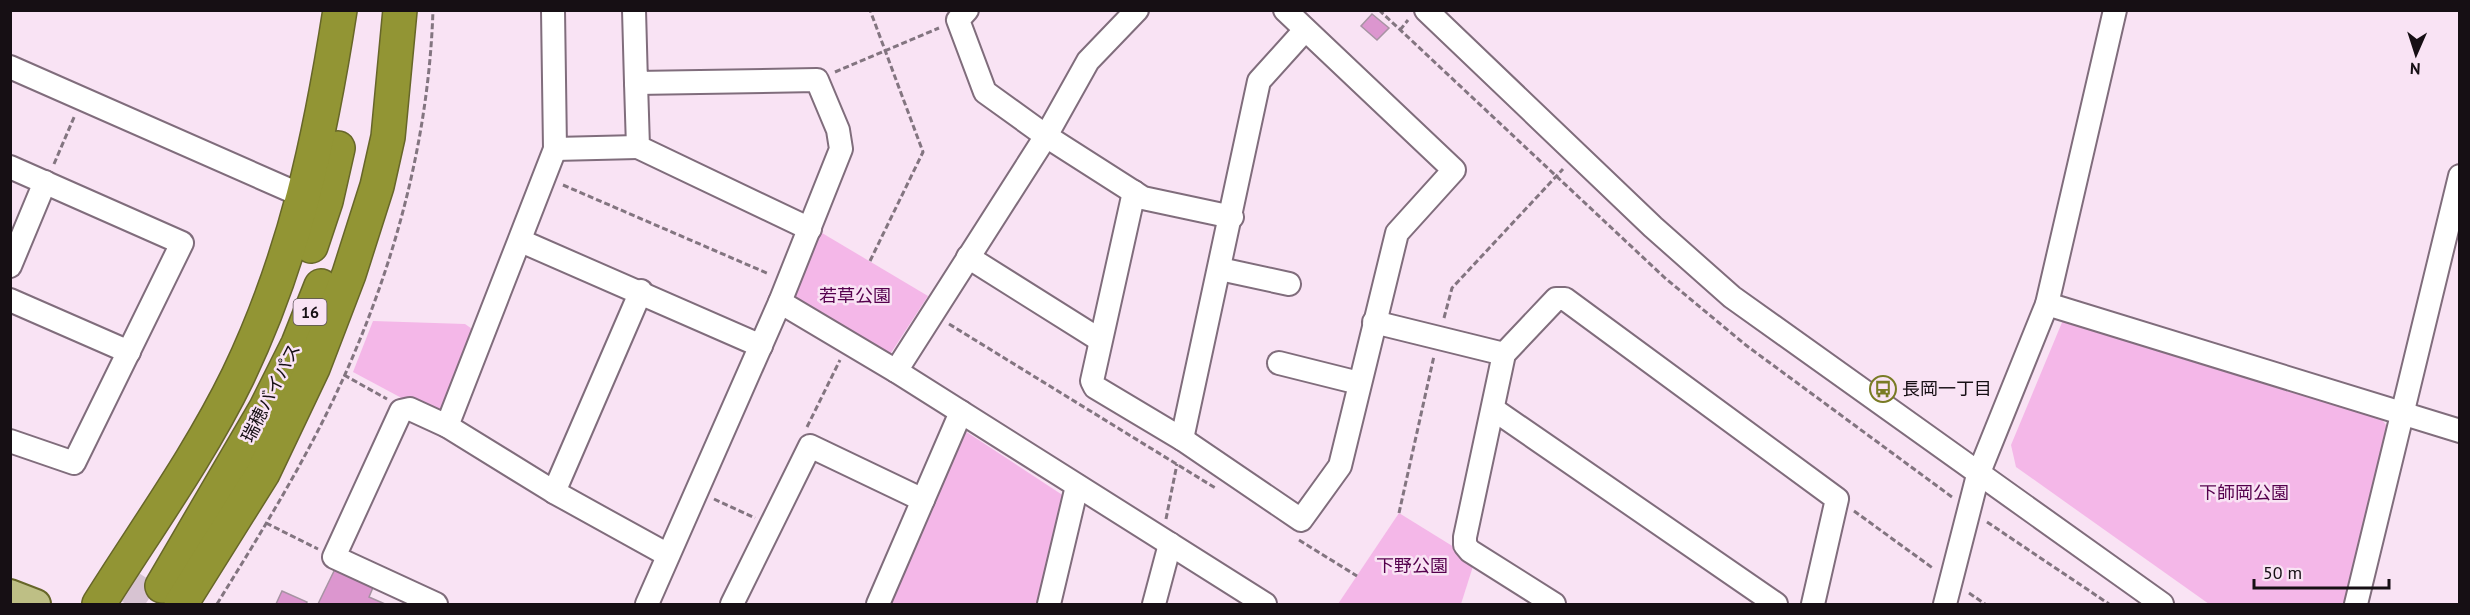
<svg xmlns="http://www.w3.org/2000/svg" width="2470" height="615" viewBox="0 0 2470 615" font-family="'PT Sans','Noto Sans JP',sans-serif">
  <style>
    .green { fill: #f4b7e8 }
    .building { fill: #dc96cf; stroke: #a793a3; stroke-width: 1.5 }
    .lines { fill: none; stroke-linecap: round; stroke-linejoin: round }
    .highway-tunnel { stroke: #d7c3d2; stroke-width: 33; stroke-dasharray: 33 16; stroke-linecap: butt }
    .minor-casing { stroke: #806d7c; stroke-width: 26 }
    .major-casing { stroke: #676629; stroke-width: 32 }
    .highway-casing { stroke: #676629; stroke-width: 36 }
    .path { stroke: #837580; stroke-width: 3; stroke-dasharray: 6 3; stroke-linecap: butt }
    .minor { stroke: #fff; stroke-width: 22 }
    .major { stroke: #bebf85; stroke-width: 28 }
    .highway { stroke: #929534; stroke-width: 33 }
    .labels { text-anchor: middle; stroke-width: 5; stroke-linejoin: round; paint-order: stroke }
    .shield { fill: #f9e3f4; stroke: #5a4f57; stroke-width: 1.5 }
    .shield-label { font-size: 16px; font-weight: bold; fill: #160f14 }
    .park-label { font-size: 18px; fill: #55004d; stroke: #f9e3f4 }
    .poi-label { font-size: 18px; fill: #160f14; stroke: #f9e3f4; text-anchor: start }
    .street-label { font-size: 18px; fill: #160f14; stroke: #f9e3f4 }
  </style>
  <rect width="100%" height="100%" fill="#f9e3f4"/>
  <g class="green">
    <polygon points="817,230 928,296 887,359 795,302 789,294"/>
    <polygon points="2063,320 2380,417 2390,430 2345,604 2209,604 2016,467 2011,445"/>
    <polygon points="373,321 465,324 475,331 439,418 353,372"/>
    <polygon points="965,431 1064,496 1040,604 883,604"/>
    <polygon points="1399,513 1475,560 1461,604 1338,604"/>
  </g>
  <g class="building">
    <polygon points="1372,14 1389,28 1377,40 1361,26"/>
    <polygon points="336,567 374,585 369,597 385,604 318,604"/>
    <polygon points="282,591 307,602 306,604 276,604"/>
  </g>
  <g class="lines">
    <polyline class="highway-tunnel" points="126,604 145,574"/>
    <defs>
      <g id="minor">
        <polyline points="634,10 636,83 817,80 838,130 841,149 780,302 647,604"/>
        <polyline points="967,10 958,20 985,92 1046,136 1143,198 1232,217"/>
        <polyline points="1426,10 1653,227 1732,297 2162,604"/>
        <polyline points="10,67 303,196"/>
        <polyline points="636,83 638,147 810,229"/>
        <polyline points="555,149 638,147"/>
        <polyline points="10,167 182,243 74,463 10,441"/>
        <polyline points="1134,192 1092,381 1095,387 1182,439 1301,520 1340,466 1397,233 1454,170 1285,10"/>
        <polyline points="521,241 761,346"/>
        <polyline points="968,257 1100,340"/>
        <polyline points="10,266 45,182"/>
        <polyline points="1220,269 1289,284"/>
        <polyline points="10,300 129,352"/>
        <polyline points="780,302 896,371 1265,604"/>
        <polyline points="2047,304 2460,431"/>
        <polyline points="1374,322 1504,354"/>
        <polyline points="1279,363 1359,383"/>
        <polyline points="896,371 1046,136 1088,61 1137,10"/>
        <polyline points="1493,409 1776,604"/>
        <polyline points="447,426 555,149 553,10"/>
        <polyline points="1182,439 1259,81 1305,30"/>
        <polyline points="554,492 641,291"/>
        <polyline points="436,604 334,557 401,411 410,409 447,426 554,492 668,555"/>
        <polyline points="732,604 810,446 923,500"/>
        <polyline points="878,604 961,412"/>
        <polyline points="1049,604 1077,486"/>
        <polyline points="1154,604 1170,544"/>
        <polyline points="1554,604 1470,551 1465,545 1465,537 1504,354 1556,299 1565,299 1837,499 1813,604"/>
        <polyline points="1945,604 1978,475 2047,304 2115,10"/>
        <polyline points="2356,604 2460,176"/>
      </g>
      <polyline id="major" points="10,594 36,604"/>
      <g id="highway">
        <polyline points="311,246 326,201 338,148"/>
        <polyline points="162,586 266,408 298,344 321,286"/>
        <path d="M99,604c47,-75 100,-148 139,-228 57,-119 82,-237 102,-366"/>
        <polyline points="181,604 263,473 313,368 349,274 377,186 388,137 400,10"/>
      </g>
    </defs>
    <use href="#minor" class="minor-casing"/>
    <use href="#major" class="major-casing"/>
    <use href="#highway" class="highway-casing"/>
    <g class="path">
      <polyline points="1379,10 1665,278 1747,346 1952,497"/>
      <polyline points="1400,30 1408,20"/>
      <polyline points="835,72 939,28"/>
      <polyline points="54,164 75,115"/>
      <polyline points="563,185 769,274"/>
      <polyline points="870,261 923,152 870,10"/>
      <polyline points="1444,318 1452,288 1563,169"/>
      <polyline points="949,324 1217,489"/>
      <polyline points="344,375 387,399"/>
      <polyline points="807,427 840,360"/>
      <polyline points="714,499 755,518"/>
      <polyline points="1854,511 1934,569"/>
      <polyline points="1399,513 1434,356"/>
      <polyline points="1166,519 1177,464"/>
      <polyline points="1987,522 2109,604"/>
      <polyline points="266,523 318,549"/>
      <polyline points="1299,540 1357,576"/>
      <polyline points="1969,593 1985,604"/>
      <path d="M217,604c32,-52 65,-105 94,-160 71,-134 117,-282 122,-434"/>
    </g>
    <use href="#minor" class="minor"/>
    <use href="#major" class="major"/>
    <use href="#highway" class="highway"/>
  </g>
  <defs>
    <symbol id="bus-ring" viewBox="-11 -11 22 22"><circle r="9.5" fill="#f9e3f4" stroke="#797b24" stroke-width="1.5"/><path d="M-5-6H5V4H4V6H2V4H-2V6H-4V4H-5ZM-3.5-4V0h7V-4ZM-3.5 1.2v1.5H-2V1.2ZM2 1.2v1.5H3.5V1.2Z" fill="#797b24"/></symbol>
  </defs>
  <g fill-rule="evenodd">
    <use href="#bus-ring" x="1868" y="374" width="30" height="30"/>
  </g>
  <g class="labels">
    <rect class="shield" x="293.5" y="299" width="33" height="26" rx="4.5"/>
    <g class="shield-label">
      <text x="310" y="318">16</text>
    </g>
    <g class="park-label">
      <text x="855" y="302">若草公園</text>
      <text x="2244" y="499">下師岡公園</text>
      <text x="1412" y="572">下野公園</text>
    </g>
    <g class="poi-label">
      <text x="1902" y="395">長岡一丁目</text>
    </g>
    <g class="street-label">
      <text transform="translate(271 393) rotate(-63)" y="6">瑞穂バイパス</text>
    </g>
  </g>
  <rect width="2470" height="615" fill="none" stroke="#160f14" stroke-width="24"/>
  <g transform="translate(2416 54) rotate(183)" stroke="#f9e3f4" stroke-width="4.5" paint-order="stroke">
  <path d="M0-4.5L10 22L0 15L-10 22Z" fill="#160f14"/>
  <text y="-9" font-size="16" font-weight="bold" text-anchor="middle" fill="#160f14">N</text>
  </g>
  <path d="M2254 579v9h135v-9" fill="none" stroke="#160f14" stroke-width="3"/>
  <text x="2263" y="579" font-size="18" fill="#160f14" stroke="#f9e3f4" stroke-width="4.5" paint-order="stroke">50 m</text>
</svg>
